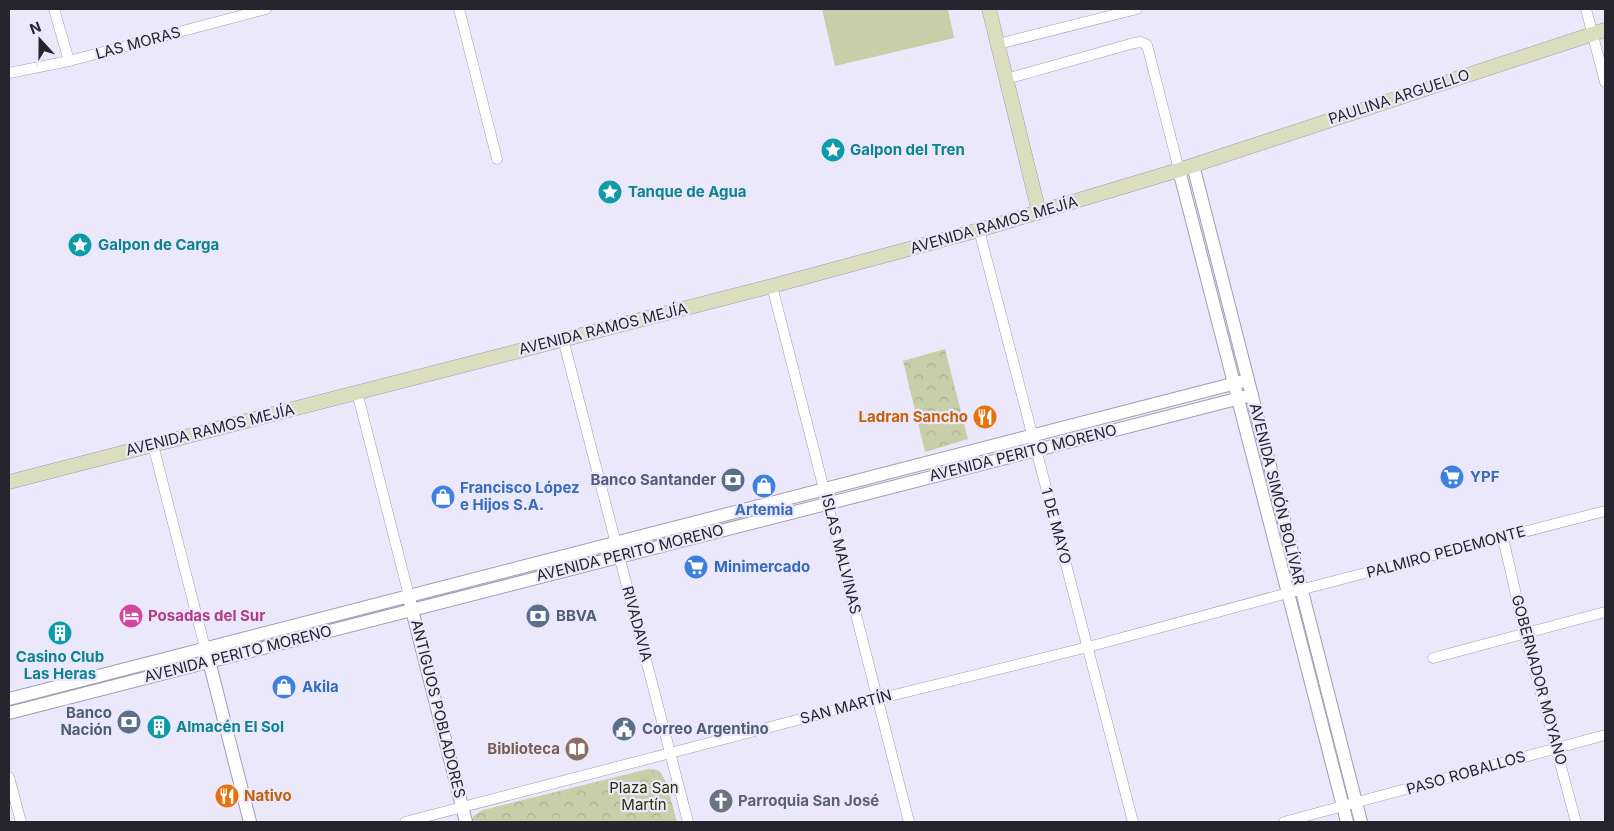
<svg xmlns="http://www.w3.org/2000/svg" width="1614" height="831" viewBox="0 0 1614 831" font-family="Inter,sans-serif">
  <style>
    .park { fill: url(#park-crowns) }
    .garden { fill: #c8cea8 }
    .lines { fill: none; stroke-linecap: round; stroke-linejoin: round }
    .minor-casing { stroke: #a19db0; stroke-width: 11 }
    .tertiary-casing { stroke: #a19db0; stroke-width: 14 }
    .secondary-casing { stroke: #a19db0; stroke-width: 15 }
    .minor { stroke: #fff; stroke-width: 10 }
    .tertiary { stroke: #fff; stroke-width: 12 }
    .secondary { stroke: #dadebe; stroke-width: 14 }
    .labels { text-anchor: middle; stroke-width: 4.5; stroke-linejoin: round; paint-order: stroke }
    .street-label { font-size: 15px; fill: #26242c; stroke: #ece8fc }
    .culture-label { font-size: 15px; font-weight: bold; fill: #0d838f; stroke: #ece8fc; text-anchor: start }
    .food-label { font-size: 15px; font-weight: bold; fill: #c56008; stroke: #ece8fc; text-anchor: end }
    .shop-label { font-size: 15px; font-weight: bold; fill: #366cbe; stroke: #ece8fc; text-anchor: start }
    .service-label { font-size: 15px; font-weight: bold; fill: #4e5e75; stroke: #ece8fc; text-anchor: end }
    .hotel-label { font-size: 15px; font-weight: bold; fill: #b23c85; stroke: #ece8fc; text-anchor: start }
    .education-label { font-size: 15px; font-weight: bold; fill: #785e54; stroke: #ece8fc; text-anchor: end }
    .park-label { font-size: 15px; fill: #2b2f00; stroke: #ece8fc }
    .worship-label { font-size: 15px; font-weight: bold; fill: #5b616d; stroke: #ece8fc; text-anchor: start }
  </style>
  <defs>
    <pattern id="park-crowns" width="20" height="18" patternUnits="userSpaceOnUse" patternTransform="scale(1.25)"><rect width="20" height="18" fill="#c8cea8"/><path d="M2 6a3 3 0 1 1 6 0M12 15a3 3 0 1 1 6 0" fill="none" stroke="#acb191"/></pattern>
  </defs>
  <rect width="100%" height="100%" fill="#ece8fc"/>
  <g class="park">
    <polygon points="945,349 968,439 925,452 903,361"/>
    <polygon points="648,769 657,770 661,773 666,782 677,822 471,822 473,816 483,810"/>
  </g>
  <polygon class="garden" points="822,9 948,9 954,38 835,66"/>
  <g class="lines">
    <defs>
      <g id="minor">
        <polyline points="54,9 69,61"/>
        <polyline points="459,9 497,159"/>
        <polyline points="1586,9 1605,82"/>
        <polyline points="998,44 1137,9"/>
        <polyline points="9,73 69,61 266,9"/>
        <polyline points="1006,79 1134,43 1141,42 1147,45 1179,170"/>
        <polyline points="979,230 1133,822"/>
        <polyline points="772,286 909,822"/>
        <polyline points="563,339 688,822"/>
        <polyline points="357,392 409,596"/>
        <polyline points="153,445 205,648"/>
        <polyline points="1503,538 1525,634 1576,822"/>
        <polyline points="1433,658 1605,612"/>
        <polyline points="9,777 21,822"/>
        <polyline points="405,822 878,699 1088,647 1288,593 1605,511"/>
        <polyline points="1284,822 1605,735"/>
      </g>
      <g id="tertiary">
        <polyline points="1193,165 1361,822"/>
        <polyline points="1179,170 1347,822"/>
        <polyline points="410,602 466,822"/>
        <polyline points="207,653 250,822"/>
        <polyline points="9,699 1248,380"/>
        <polyline points="9,713 1252,395"/>
      </g>
      <g id="secondary">
        <polyline points="989,9 1039,212"/>
        <polyline points="9,482 772,286 979,230 1179,170 1605,30"/>
      </g>
    </defs>
    <use href="#minor" class="minor-casing"/>
    <use href="#tertiary" class="tertiary-casing"/>
    <use href="#secondary" class="secondary-casing"/>
    <use href="#minor" class="minor"/>
    <use href="#tertiary" class="tertiary"/>
    <use href="#secondary" class="secondary"/>
  </g>
  <defs>
    <symbol id="sight-disc" viewBox="-11 -11 22 22"><circle r="9.5" fill="#0f9aa8" stroke="#ece8fc"/><path d="M0-6L1.8-2.2L6-1.7L2.9 1.2L3.7 5.4L0 3.3L-3.7 5.4L-2.9 1.2L-6-1.7L-1.8-2.2Z" fill="#fff"/></symbol>
    <symbol id="restaurant-disc" viewBox="-11 -11 22 22"><circle r="9.5" fill="#e8710a" stroke="#ece8fc"/><path d="M-5-6h1v4h1v-4h1v4h1v-4h1v5L-1.5 .5V6h-2V.5L-5-1ZM5-6V6H3V1.5H1.5Q1.5-4 5-6Z" fill="#fff"/></symbol>
    <symbol id="supermarket-disc" viewBox="-11 -11 22 22"><circle r="9.5" fill="#3f7fe0" stroke="#ece8fc"/><path d="M-6-5.5h2.5l.6 2H6L4.5 2H-2.5L-4.4-4H-6ZM-1.5 3.2a1.3 1.3 0 1 0 .1 0ZM3 3.2a1.3 1.3 0 1 0 .1 0Z" fill="#fff"/></symbol>
    <symbol id="bank-disc" viewBox="-11 -11 22 22"><circle r="9.5" fill="#5c6f8a" stroke="#ece8fc"/><path d="M-6-4H6V4H-6ZM0-2.3a2.3 2.3 0 1 0 0 4.6a2.3 2.3 0 1 0 0-4.6Z" fill="#fff"/></symbol>
    <symbol id="shop-disc" viewBox="-11 -11 22 22"><circle r="9.5" fill="#3f7fe0" stroke="#ece8fc"/><path d="M-5-2.5h2.3a2.7 3.5 0 0 1 5.4 0H5L5.5 6h-11ZM-1.5-2.5h3a1.5 2.3 0 0 0-3 0Z" fill="#fff"/></symbol>
    <symbol id="hotel-disc" viewBox="-11 -11 22 22"><circle r="9.5" fill="#d1479c" stroke="#ece8fc"/><path d="M-6-4.5h1.5V1H6V5H4.5V3h-9V5H-6ZM-4 0a1.8 1.8 0 1 1 3.6 0ZM.5 0V-2.5h3Q6-2.5 6 0Z" fill="#fff"/></symbol>
    <symbol id="building-disc" viewBox="-11 -11 22 22"><circle r="9.5" fill="#0f9aa8" stroke="#ece8fc"/><path d="M-4-6H4V6H1V3H-1V6H-4ZM-2.5-4.3h1.7v1.8h-1.7ZM.8-4.3h1.7v1.8H.8ZM-2.5-1h1.7V.8h-1.7ZM.8-1h1.7V.8H.8Z" fill="#fff"/></symbol>
    <symbol id="civic-disc" viewBox="-11 -11 22 22"><circle r="9.5" fill="#5c6f8a" stroke="#ece8fc"/><path d="M-.6-6.5H3V-4.5H.6V-3L4-1V1h2V6H-6V1h2V-1L-.6-3ZM-1.2 2.5V6h2.4V2.5Z" fill="#fff"/></symbol>
    <symbol id="library-disc" viewBox="-11 -11 22 22"><circle r="9.5" fill="#8d6e63" stroke="#ece8fc"/><path d="M-6-4Q-3-5.5-.7-3.5V5Q-3 3-6 4ZM6-4Q3-5.5 .7-3.5V5Q3 3 6 4Z" fill="#fff"/></symbol>
    <symbol id="church-disc" viewBox="-11 -11 22 22"><circle r="9.5" fill="#6b7280" stroke="#ece8fc"/><path d="M-1.2-6h2.4v3.5h3.3v2.4h-3.3V6h-2.4V-.1h-3.3v-2.4h3.3Z" fill="#fff"/></symbol>
  </defs>
  <g fill-rule="evenodd">
    <use href="#sight-disc" x="819" y="136" width="28" height="28"/>
    <use href="#sight-disc" x="596" y="178" width="28" height="28"/>
    <use href="#sight-disc" x="66" y="231" width="28" height="28"/>
    <use href="#restaurant-disc" x="971" y="403" width="28" height="28"/>
    <use href="#supermarket-disc" x="1438" y="463" width="28" height="28"/>
    <use href="#bank-disc" x="719" y="466" width="28" height="28"/>
    <use href="#shop-disc" x="750" y="472" width="28" height="28"/>
    <use href="#shop-disc" x="429" y="483" width="28" height="28"/>
    <use href="#supermarket-disc" x="682" y="553" width="28" height="28"/>
    <use href="#hotel-disc" x="117" y="602" width="28" height="28"/>
    <use href="#bank-disc" x="524" y="602" width="28" height="28"/>
    <use href="#building-disc" x="46" y="619" width="28" height="28"/>
    <use href="#shop-disc" x="270" y="673" width="28" height="28"/>
    <use href="#bank-disc" x="115" y="708" width="28" height="28"/>
    <use href="#building-disc" x="145" y="713" width="28" height="28"/>
    <use href="#civic-disc" x="610" y="715" width="28" height="28"/>
    <use href="#library-disc" x="563" y="735" width="28" height="28"/>
    <use href="#restaurant-disc" x="213" y="782" width="28" height="28"/>
    <use href="#church-disc" x="707" y="787" width="28" height="28"/>
  </g>
  <g class="labels">
    <g class="street-label">
      <text transform="translate(138 43) rotate(-15)" y="5">LAS MORAS</text>
      <text transform="translate(1399 97) rotate(-18)" y="5">PAULINA ARGUELLO</text>
      <text transform="translate(994 225) rotate(-16)" y="5">AVENIDA RAMOS MEJÍA</text>
      <text transform="translate(603 329) rotate(-14)" y="5">AVENIDA RAMOS MEJÍA</text>
      <text transform="translate(210 430) rotate(-14)" y="5">AVENIDA RAMOS MEJÍA</text>
      <text transform="translate(1023 453) rotate(-14)" y="5">AVENIDA PERITO MORENO</text>
      <text transform="translate(1277 494) rotate(76)" y="5">AVENIDA SIMÓN BOLÍVAR</text>
      <text transform="translate(1056 526) rotate(75)" y="5">1 DE MAYO</text>
      <text transform="translate(1446 552) rotate(-15)" y="5">PALMIRO PEDEMONTE</text>
      <text transform="translate(630 553) rotate(-14)" y="5">AVENIDA PERITO MORENO</text>
      <text transform="translate(841 554) rotate(76)" y="5">ISLAS MALVINAS</text>
      <text transform="translate(637 624) rotate(75)" y="5">RIVADAVIA</text>
      <text transform="translate(238 654) rotate(-14)" y="5">AVENIDA PERITO MORENO</text>
      <text transform="translate(1539 680) rotate(75)" y="5">GOBERNADOR MOYANO</text>
      <text transform="translate(846 707) rotate(-15)" y="5">SAN MARTÍN</text>
      <text transform="translate(438 709) rotate(76)" y="5">ANTIGUOS POBLADORES</text>
      <text transform="translate(1466 773) rotate(-16)" y="5">PASO ROBALLOS</text>
    </g>
    <g class="culture-label">
      <text x="850" y="155">Galpon del Tren</text>
      <text x="628" y="197">Tanque de Agua</text>
      <text x="98" y="250">Galpon de Carga</text>
      <text x="60" y="662" text-anchor="middle">Casino Club<tspan x="60" dy="17">Las Heras</tspan></text>
      <text x="176" y="732">Almacén El Sol</text>
    </g>
    <g class="food-label">
      <text x="968" y="422">Ladran Sancho</text>
      <text x="244" y="801" text-anchor="start">Nativo</text>
    </g>
    <g class="shop-label">
      <text x="1470" y="482">YPF</text>
      <text x="460" y="493">Francisco López<tspan x="460" dy="17">e Hijos S.A.</tspan></text>
      <text x="764" y="515" text-anchor="middle">Artemia</text>
      <text x="714" y="572">Minimercado</text>
      <text x="302" y="692">Akila</text>
    </g>
    <g class="service-label">
      <text x="716" y="485">Banco Santander</text>
      <text x="556" y="621" text-anchor="start">BBVA</text>
      <text x="112" y="718">Banco<tspan x="112" dy="17">Nación</tspan></text>
      <text x="642" y="734" text-anchor="start">Correo Argentino</text>
    </g>
    <g class="hotel-label">
      <text x="148" y="621">Posadas del Sur</text>
    </g>
    <g class="education-label">
      <text x="560" y="754">Biblioteca</text>
    </g>
    <g class="park-label">
      <text x="644" y="793">Plaza San<tspan x="644" dy="17">Martín</tspan></text>
    </g>
    <g class="worship-label">
      <text x="738" y="806">Parroquia San José</text>
    </g>
  </g>
  <rect width="1614" height="831" fill="none" stroke="#26242c" stroke-width="20"/>
  <g transform="translate(40 40) rotate(339)" stroke="#ece8fc" stroke-width="4" paint-order="stroke">
  <path d="M0-4L9 19L0 12L-9 19Z" fill="#26242c"/>
  <text y="-8" font-size="14" font-weight="bold" text-anchor="middle" fill="#26242c">N</text>
  </g>
</svg>
